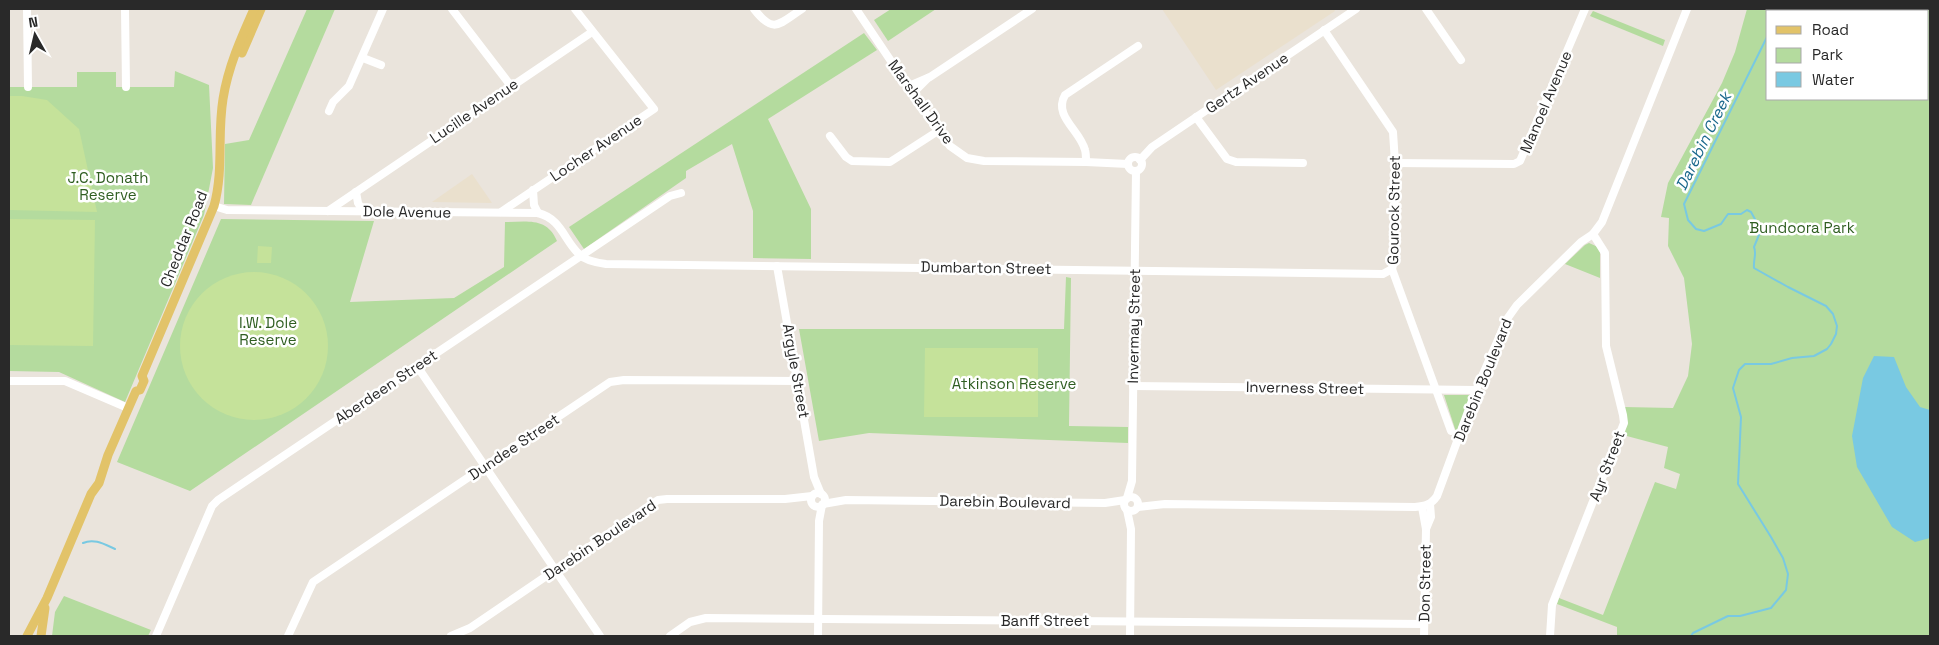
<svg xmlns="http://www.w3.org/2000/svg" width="1939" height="645" viewBox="0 0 1939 645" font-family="'Space Grotesk',sans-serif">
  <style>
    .education { fill: #eae0cd }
    .green { fill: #b4db9e; fill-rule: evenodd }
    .pitch { fill: #c5e29a }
    .water { fill: #79c9e2 }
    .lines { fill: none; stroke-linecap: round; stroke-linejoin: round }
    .stream { stroke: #79c9e2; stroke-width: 2 }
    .minor { stroke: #fff; stroke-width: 8 }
    .major { stroke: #e2c369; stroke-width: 9 }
    .labels { text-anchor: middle; stroke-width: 5; stroke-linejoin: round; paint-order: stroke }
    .street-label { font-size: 15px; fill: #292929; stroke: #fff }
    .park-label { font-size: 15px; fill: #2f5e21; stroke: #fff }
    .water-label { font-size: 16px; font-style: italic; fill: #1a688c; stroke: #fff }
  </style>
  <rect width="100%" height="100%" fill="#eae4dc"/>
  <g class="education">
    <polygon points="1162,9 1334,9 1335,11 1216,90"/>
    <polygon points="472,174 492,203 432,202"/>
  </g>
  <g class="green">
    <polygon points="307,9 335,9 251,205 224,204 225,144 249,140"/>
    <polygon points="891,9 936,9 888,41 874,20"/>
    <path d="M1747,9h183v627h-313v-9l-60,-23 2,-6 44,17 52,-133 21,7 4,-15 -16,-6 4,-21 -45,-12 1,-28 49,1 15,-32 4,-32 -8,-66 -16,-32 1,-28 -8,-1 7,-34 54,-100 13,-31zM1768,11h160v88h-160z"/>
    <polygon points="1593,11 1665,40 1663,46 1590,16"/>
    <polygon points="864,33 877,50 768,119 811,209 811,259 753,258 753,211 732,144 686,171 686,178 584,249 569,227"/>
    <polygon points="175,71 209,85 213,168 204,215 125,402 59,372 9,371 9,87 77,87 77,72 116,72 116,87 174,87"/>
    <path d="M221,219l153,2 -24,81 104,-4 50,-31 1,-45c22,0 42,-5 52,19l-367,250 -73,-29z"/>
    <polygon points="1589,243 1598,247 1600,252 1600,278 1565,264 1585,245"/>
    <polygon points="1066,277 1071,278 1069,426 1128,427 1128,443 869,433 819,441 799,329 1064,329"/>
    <polygon points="1444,395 1472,395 1457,435"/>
    <polygon points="64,596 151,630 148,636 52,636 55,612"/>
  </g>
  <g class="pitch">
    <polygon points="9,96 22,96 47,100 79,129 97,212 9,210"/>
    <polygon points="9,219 95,220 93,346 9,345"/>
    <polygon points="258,246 272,247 271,263 257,263"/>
    <circle cx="254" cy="346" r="74"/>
    <polygon points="925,348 1038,348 1038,417 924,417"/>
  </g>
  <polygon class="water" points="1874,356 1894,357 1906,387 1920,407 1930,410 1930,538 1915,542 1892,527 1857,467 1852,436 1863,378"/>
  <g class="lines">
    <g class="stream">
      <polyline points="1776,11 1776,9"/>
      <path d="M83,543c11,-5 21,1 32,6"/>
      <path d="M1691,636l2,-3 35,-17h12l31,-8 15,-18 2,-16 -5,-16 -12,-21 -33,-53 3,-67 -8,-29 6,-18 6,-6h26l21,-6 22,-2 13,-7 4,-5 5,-10 1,-8 -4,-12 -7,-8 -38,-19 -34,-19c-1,-8 3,-14 0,-21l7,-17 -10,-18 -4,-2 -6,4h-13l-7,10 -17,7 -8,-2 -8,-9 -4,-16 84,-169"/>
    </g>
    <g class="minor">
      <polyline points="27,9 28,87"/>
      <polyline points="125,9 126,87"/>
      <polyline points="452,9 511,86"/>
      <path d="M754,9c20,26 25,15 48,0"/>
      <polyline points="856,9 938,131 950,146 967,158 984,161 1086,162 1128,164"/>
      <polyline points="1426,9 1461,60"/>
      <polyline points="1324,30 1393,132 1395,163 1394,261 1392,269 1451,431"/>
      <polyline points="363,58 381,65"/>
      <polyline points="909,86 930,77 1032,9"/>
      <polyline points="913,93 928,78"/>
      <polyline points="329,111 333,102 349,86 383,9"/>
      <polyline points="1196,117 1227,159 1236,162 1303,163"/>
      <polyline points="830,136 846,157 852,161 890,162 938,131"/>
      <circle cx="1135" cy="164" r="7"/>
      <polyline points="1140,160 1152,147 1356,9"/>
      <path d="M1086,162c0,-4 0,-9 -1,-12 -5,-20 -32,-34 -20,-55l73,-49"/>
      <polyline points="1395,163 1514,164 1520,161 1585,9"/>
      <polyline points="533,190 534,205 538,213"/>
      <polyline points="356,192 358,203 363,211"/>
      <path d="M214,206l13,4 311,3c24,6 26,28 42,42 6,6 18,8 26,9l777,10 9,-5"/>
      <polyline points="328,211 592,32"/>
      <polyline points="501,212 654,109 575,9"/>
      <polyline points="777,266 814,477 821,494"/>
      <polyline points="417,366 600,636"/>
      <polyline points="9,381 65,381 128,408"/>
      <polyline points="1133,386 1476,390"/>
      <circle cx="818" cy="500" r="7"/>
      <circle cx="1131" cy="504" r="7"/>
      <polyline points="1127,498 1132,481 1136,171"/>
      <polyline points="823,504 846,500 1105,503 1125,500"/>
      <path d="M1138,507l27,-3 250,3c10,-1 16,-2 22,-11l39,-106 31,-71 10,-14 64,-63 12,-8 9,-12 85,-213"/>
      <polyline points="1422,507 1426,529 1424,636"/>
      <polyline points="1127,510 1131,529 1130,636"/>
      <polyline points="1426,529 1431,517 1430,504"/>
      <polyline points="156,636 212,506 218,500 670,196 681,193"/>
      <polyline points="288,636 313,582 610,382 624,380 797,381"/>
      <polyline points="451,636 470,628 658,500 667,499 785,499 812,496"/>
      <polyline points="670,636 690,622 706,618 1424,624"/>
      <polyline points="818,636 819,521 822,505"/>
      <polyline points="1550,636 1552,605 1624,423 1623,415 1606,346 1605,253 1593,234"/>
    </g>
    <g class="major">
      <polyline points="242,53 261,9"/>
      <path d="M27,636l20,-38 44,-104 8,-11 9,-28 28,-64 4,-1 4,-9 -2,-5 72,-170c10,-37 3,-70 9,-107 5,-32 18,-61 31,-90"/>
      <polyline points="41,636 45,608"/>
    </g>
  </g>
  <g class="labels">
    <g class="street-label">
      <text transform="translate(1247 83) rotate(-34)" y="5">Gertz Avenue</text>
      <text transform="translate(921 102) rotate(54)" y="5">Marshall Drive</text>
      <text transform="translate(1546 102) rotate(-67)" y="5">Manoel Avenue</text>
      <text transform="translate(474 111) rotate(-34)" y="5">Lucille Avenue</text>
      <text transform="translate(596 148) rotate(-34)" y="5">Locher Avenue</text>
      <text transform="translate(1394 210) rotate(-89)" y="5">Gourock Street</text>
      <text transform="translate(407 212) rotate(1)" y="5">Dole Avenue</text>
      <text transform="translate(184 239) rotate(-68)" y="5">Cheddar Road</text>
      <text transform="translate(986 268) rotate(1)" y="5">Dumbarton Street</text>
      <text transform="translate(1134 326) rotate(-89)" y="5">Invermay Street</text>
      <text transform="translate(796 371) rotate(80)" y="5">Argyle Street</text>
      <text transform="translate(1483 380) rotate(-68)" y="5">Darebin Boulevard</text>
      <text transform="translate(386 387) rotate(-34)" y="5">Aberdeen Street</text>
      <text transform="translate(1305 388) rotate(1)" y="5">Inverness Street</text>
      <text transform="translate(514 447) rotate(-34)" y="5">Dundee Street</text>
      <text transform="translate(1607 466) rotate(-69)" y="5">Ayr Street</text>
      <text transform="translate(1005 502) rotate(1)" y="5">Darebin Boulevard</text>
      <text transform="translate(600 540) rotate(-34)" y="5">Darebin Boulevard</text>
      <text transform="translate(1425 583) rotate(-89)" y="5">Don Street</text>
      <text x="1045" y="626">Banff Street</text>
    </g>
    <g class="park-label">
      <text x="108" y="183">J.C. Donath<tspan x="108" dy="17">Reserve</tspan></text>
      <text x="1802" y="233">Bundoora Park</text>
      <text x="268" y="328">I.W. Dole<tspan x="268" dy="17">Reserve</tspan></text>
      <text x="1014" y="389">Atkinson Reserve</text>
    </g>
    <g class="water-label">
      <text transform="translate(1703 141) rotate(-64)" y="6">Darebin Creek</text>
    </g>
  </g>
  <rect width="1939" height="645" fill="none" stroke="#292929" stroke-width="20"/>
  <rect x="1766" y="10" width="162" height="90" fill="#ffffff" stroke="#a9a9a9"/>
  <rect x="1776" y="26" width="25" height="8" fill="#e2c369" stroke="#a9a9a9"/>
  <text x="1812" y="35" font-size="15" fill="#292929">Road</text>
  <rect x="1776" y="48" width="25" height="15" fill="#b4db9e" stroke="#a9a9a9"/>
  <text x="1812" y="60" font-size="15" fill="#292929">Park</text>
  <rect x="1776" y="72" width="25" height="15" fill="#79c9e2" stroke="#a9a9a9"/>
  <text x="1812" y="85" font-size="15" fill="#292929">Water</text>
  <g transform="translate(35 35) rotate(352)" stroke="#ffffff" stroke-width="4" paint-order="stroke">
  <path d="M0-4L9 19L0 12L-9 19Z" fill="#292929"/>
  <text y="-8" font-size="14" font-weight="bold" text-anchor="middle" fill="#292929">N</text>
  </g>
</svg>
